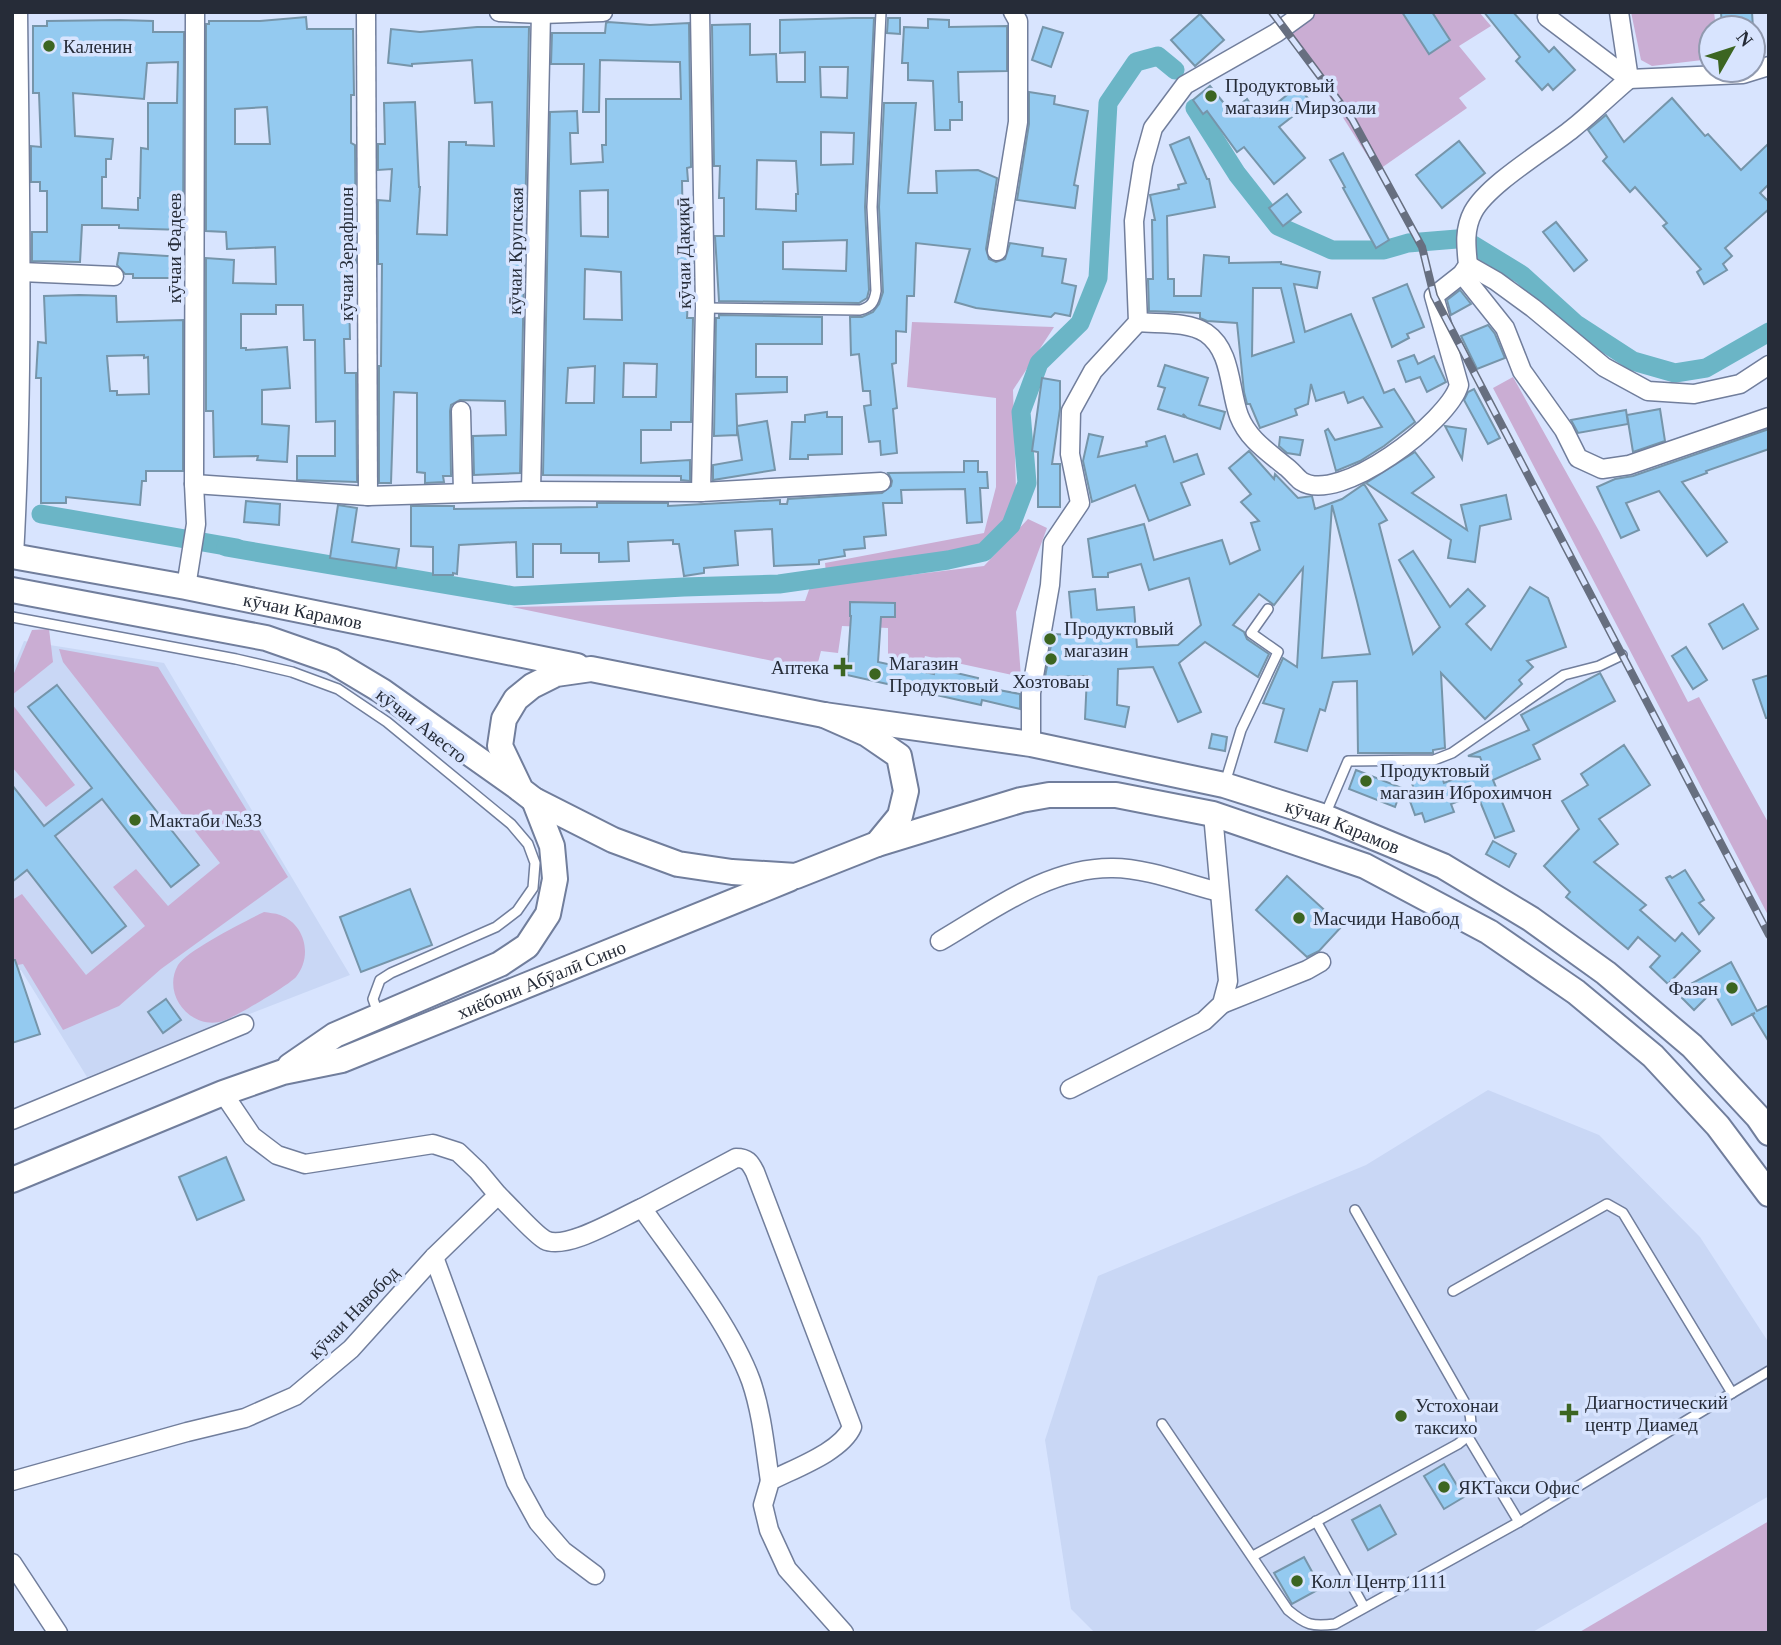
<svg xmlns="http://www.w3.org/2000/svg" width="1781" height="1645" viewBox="0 0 1781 1645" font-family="'Times New Roman',serif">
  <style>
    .built { fill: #c9d7f5 }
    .green { fill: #caadd3 }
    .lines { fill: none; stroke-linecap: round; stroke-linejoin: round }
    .canal { stroke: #6bb5c6; stroke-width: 19 }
    .building { fill: #94caf0; stroke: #7695aa; stroke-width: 2; fill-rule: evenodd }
    .lane-casing { stroke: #717e9c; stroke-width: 12 }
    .street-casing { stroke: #717e9c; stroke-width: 21 }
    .secondary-casing { stroke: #717e9c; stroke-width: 28 }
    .lane { stroke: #fff; stroke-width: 9 }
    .street { stroke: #fff; stroke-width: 18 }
    .secondary { stroke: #fff; stroke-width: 24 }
    .rail-casing { stroke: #676f80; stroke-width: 8 }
    .rail { stroke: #d8e4fe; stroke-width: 5; stroke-dasharray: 16; stroke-linecap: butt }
    .poi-dot { fill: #3c6521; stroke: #d8e4fe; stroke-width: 2.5 }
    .labels { text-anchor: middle; stroke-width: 7; stroke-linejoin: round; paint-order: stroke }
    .poi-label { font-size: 19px; fill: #262c38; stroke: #d8e4fe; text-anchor: start }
    .street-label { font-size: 19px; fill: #262c38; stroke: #d8e4fe }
  </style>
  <rect width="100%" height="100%" fill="#d8e4fe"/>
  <g class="built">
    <polygon points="24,641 164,663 350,975 87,1077 21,970 12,972 12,670"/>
    <polygon points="1488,1090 1599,1135 1700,1237 1769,1343 1769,1496 1531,1633 1095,1633 1071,1609 1045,1440 1098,1276 1366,1165"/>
  </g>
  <g class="green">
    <polygon points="1312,12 1479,12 1491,26 1459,46 1486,79 1459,98 1467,108 1377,171 1286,28"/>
    <polygon points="1631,12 1714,12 1716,28 1711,28 1711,59 1652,66 1641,60"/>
    <polygon points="912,322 1054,327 1013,390 1016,490 1004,521 983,546 826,573 825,563 984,533 996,487 996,398 907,387"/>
    <polygon points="1513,377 1599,531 1688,702 1699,697 1769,824 1769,917 1493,388"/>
    <polygon points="1028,519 1047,528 1016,612 1021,677 925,656 923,664 888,658 888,628 842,626 838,653 821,651 816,670 512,607 805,601 810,587 984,566"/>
    <polygon points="49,629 53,662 12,695 12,678 32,630"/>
    <polygon points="59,649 158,667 288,877 161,969 119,1006 63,1030 23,964 12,966 12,900 22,894 86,975 145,926 113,887 136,869 168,906 220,863 63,662"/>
    <polygon points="12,704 75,785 46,807 12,767"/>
    <path d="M264,912c5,1 11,1 16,3 25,9 33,41 16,62 -7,8 -62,41 -73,44 -31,10 -62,-26 -45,-56 8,-14 69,-45 86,-53z"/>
    <polygon points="1769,1521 1769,1633 1578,1633"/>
  </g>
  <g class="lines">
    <g class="canal">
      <polyline points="1195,108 1237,174 1278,226 1332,250 1384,250 1408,243 1457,239"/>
      <polyline points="1470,243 1522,275 1576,324 1633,361 1675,373 1706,368 1769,332"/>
      <polyline points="41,514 237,548"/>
      <polyline points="226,547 514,596 684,587 779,584 948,560 984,552 1011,525 1027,483 1021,412 1039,363 1080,323 1098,278 1108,103 1136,62 1158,56 1175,70"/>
    </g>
  </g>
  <g class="building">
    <polygon points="1402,12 1432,12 1450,40 1429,54"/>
    <polygon points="1484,12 1513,12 1549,52 1554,47 1575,70 1553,90 1548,84 1542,90 1516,61 1520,57"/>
    <polygon points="1721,12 1752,12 1753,28 1722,28"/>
    <polygon points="1200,14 1224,40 1195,66 1171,40"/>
    <path d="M306,17l1,12h46l1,66h-3v48l4,2 1,118h-3l-1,32h-3l1,44h-6l1,34h11l1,109 -60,-2v-24h38v-35l-19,1 -1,-82h-11l-1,-35h-27v9h-35v34h5v2l41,-3 3,41 -28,2v34l27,2 -2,36 -30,-2 1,-4 -44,1 -1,-46h-7v-153l28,2 -1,23 43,1 -1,-37 -48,2 -1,-17 -20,-1v-207h3v-3h51zM267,107l3,37h-35v-35z"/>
    <path d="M853,18h21l-9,189 4,83 -2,8 -8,5 -140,-2 -4,-65h9v-38h-5l1,-32h-6l-2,-141 38,-1v31l26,-1 1,28h28v-30l-25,1v-33zM820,67h28l-1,31 -26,-1zM821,132l33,1 -1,31 -32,1zM757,160l39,1 2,33h-2v17l-40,-2zM847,240l-1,31 -63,-2v-27z"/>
    <polygon points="888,18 900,18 900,34 887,33"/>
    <polygon points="928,19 949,20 949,27 1007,26 1007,71 958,72 959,102 962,102 962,120 950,120 950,130 935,130 933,81 908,80 908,63 902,63 904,27 928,28"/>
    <path d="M120,20l33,1v11h31l-1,198 -64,-2v-3h-37l-2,37 -48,-1v-29h15v-41h-7v-9h-9v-36l10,1 -2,-54h-6v-67h14v-5zM178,62l-1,41h-29v46l-7,-1 -1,50h-2v12l-36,-2v-31h4v-18h5l2,-20 -38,-3 -2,-43 71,6 3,-36z"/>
    <path d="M608,22l42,3 39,-2 2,144 -4,1 1,13h-6l1,53 9,2 1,27h-3l-3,55h6l-2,104h-20v8h-30v33l49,-3v21l-9,-1v-4l-138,-1 7,-363 27,-1 1,22h-8l1,31 32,-2 -1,-17h4v-46h75l-1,-37 -80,-2 -1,52h-16l1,-48h-33l1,-31h53l1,-10zM608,190v47l-27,-1 -1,-45zM585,269l36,3 1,48 -38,-1zM624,363l33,1 -1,33h-33zM595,366l-1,37h-28l2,-35z"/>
    <polygon points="477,27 529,27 520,473 474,475 473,436 506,435 505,401 460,400 451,405 450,411 451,476 443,476 444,482 425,483 425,473 417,472 417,393 394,392 391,483 379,483 379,366 381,366 382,264 378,264 378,200 390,201 392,169 378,170 378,144 385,144 384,103 415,102 419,187 420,187 417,234 447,235 449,142 466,142 466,145 494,146 492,102 475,103 472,60 412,64 412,66 388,63 391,29 420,32"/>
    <polygon points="1043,27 1063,33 1051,67 1032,60"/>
    <polygon points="1210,86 1231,112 1247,99 1260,117 1298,86 1311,102 1279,127 1305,158 1274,184 1244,147 1237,152 1207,111 1203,114 1193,100"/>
    <polygon points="1029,92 1055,96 1054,104 1088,111 1074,185 1078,186 1075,208 1017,200 1029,124"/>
    <polygon points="1672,98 1705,136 1708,134 1741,170 1769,143 1769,184 1760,193 1769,202 1769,209 1725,248 1732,256 1723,264 1727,270 1704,284 1697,272 1701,269 1663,226 1667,223 1635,187 1630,192 1603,161 1607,157 1588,130 1606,115 1624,142"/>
    <polygon points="884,103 916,103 908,193 937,193 936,171 978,170 997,178 986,249 989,259 996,262 1005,259 1010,243 1043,248 1042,256 1066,259 1062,283 1076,286 1070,316 1055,313 1051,317 976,308 955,302 970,249 916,243 914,296 907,296 906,332 896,331 896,363 892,364 897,408 893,409 897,453 881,455 880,441 869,442 864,406 871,405 870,391 863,391 859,354 851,355 850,317 862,317 873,312 879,304 883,292 879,207"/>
    <path d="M1189,137l18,42h2l6,28 -48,9 1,63h6v17h27l3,-41 25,2v6l52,-1v2l39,8 -3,16 -23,-4 11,48 46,-18 33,79 10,-4 21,33 -31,24 -24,15 -24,10 -11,-40 3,-2 7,11 47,-13 -19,-30 -15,6 -4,-11 -28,9 -5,-17 -3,20 -13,5 2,6 -37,13 -10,-24h-3l-3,-12 -7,-69 -30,-2 -7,-3v-5l-51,-2 -1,-32h5l-1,-59h3l-5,-25 29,-6 -1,-4 8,-2 -16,-38zM1253,288h28l13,54 -42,14z"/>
    <polygon points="1459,141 1485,173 1442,208 1416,175"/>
    <polygon points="1343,153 1389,240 1376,248 1343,188 1345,187 1330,160"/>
    <polygon points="1287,194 1301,212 1283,226 1269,208"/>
    <polygon points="1556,222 1587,260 1574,271 1543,232"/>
    <polygon points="119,253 183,257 183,278 133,278 133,274 125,274 117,265"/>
    <polygon points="1407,284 1424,327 1407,334 1409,338 1392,347 1373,298"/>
    <polygon points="1460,290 1471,304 1451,315 1447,300"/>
    <path d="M79,295l37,1 1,26 66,-2v151h-37v10h-4l-2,24 -74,-8v6h-25v-125h-5l2,-36 8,1 -2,-47zM144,355v3l4,-1 1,37 -32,1v-4h-7l-3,-35z"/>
    <polygon points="719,315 822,317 822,344 756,344 756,377 787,377 787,392 736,394 737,426 767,421 775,470 713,480 713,465 742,460 737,427 737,435 714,436 716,318 719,318"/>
    <polygon points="1488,325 1495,334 1505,358 1477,369 1461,336"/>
    <polygon points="1414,355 1418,364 1434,356 1446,382 1427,392 1420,377 1406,382 1398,361"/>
    <polygon points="1165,365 1208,378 1199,405 1225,412 1220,429 1187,418 1183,414 1184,417 1158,409 1165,388 1158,386"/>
    <polygon points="1042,378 1060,381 1060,409 1052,464 1060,464 1060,507 1038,507 1038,452 1032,451"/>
    <polygon points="1474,389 1500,438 1488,444 1464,400 1468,392"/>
    <polygon points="1660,409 1665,441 1633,452 1627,415"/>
    <polygon points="1626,410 1628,424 1578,433 1571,420"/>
    <polygon points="827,412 827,417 842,417 842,454 808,455 808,459 790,459 792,422 805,422 805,415"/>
    <polygon points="1445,426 1466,429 1462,459"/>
    <polygon points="1769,429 1769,449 1706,471 1707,473 1682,482 1727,542 1707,556 1659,491 1626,503 1639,530 1621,538 1597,487 1615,479 1633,476"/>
    <polygon points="1089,434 1103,437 1098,457 1147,446 1146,442 1165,436 1174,462 1197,454 1204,474 1181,483 1190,505 1149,521 1135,485 1092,502 1083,461"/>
    <polygon points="1280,437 1303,440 1300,455 1287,453 1279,446"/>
    <path d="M1249,451l25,28 1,-5 23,24 14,-2 3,13 27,-10 22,-15 23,36 -8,4 34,130 27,-27 -41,-67 14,-9 37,56 18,-18 17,17 -19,18 25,26 39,-63 18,11 18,49 -39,14 6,6 -14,13 3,4 -37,35 -44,-46 4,75 -12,2v3h-75l-1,-72 -24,1 -8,29 -5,-2 -13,42 -32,-9 9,-33 -21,-6 20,-45 14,9 6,-99 -29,37 -15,-11 -26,31 11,7 3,7 22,15 -11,23 -53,-35 -26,21 22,49 -23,10 -25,-55 -35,2 -1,36 12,2 -4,20 -40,-8 2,-43 -42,1 8,-43 20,1 -4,-43 26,-3 2,21 37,-3 3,40 41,-2 23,-20 -12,-47 -40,12 -8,-26 -33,9v4h-15l-5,-38 56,-15 10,36 68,-20 8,24 30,-14 -9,-27 8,-2 -18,-19 10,-8 -22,-26zM1332,505l25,96 13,53 -48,4z"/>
    <polygon points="1415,452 1434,477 1412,493 1467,530 1461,505 1506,495 1511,519 1480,526 1475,562 1448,558 1451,540 1366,483"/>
    <polygon points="964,461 978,461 978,472 987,472 988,488 980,488 982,522 967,523 965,489 901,490 902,503 883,503 886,535 864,537 865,548 844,550 845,556 819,560 819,564 774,566 772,529 735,531 738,565 704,568 704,573 684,576 679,544 673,544 673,540 628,542 629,561 599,562 599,553 561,553 561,544 533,544 533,577 517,577 516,542 459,545 457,574 453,573 453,575 433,575 433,547 411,546 411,506 454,506 454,509 597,507 597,503 668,503 668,506 780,500 780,504 787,504 788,499 882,493 891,486 892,481 888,473 964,472"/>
    <polygon points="246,501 280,504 279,525 244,522"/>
    <polygon points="338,505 357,508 352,542 399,549 396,568 330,558"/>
    <polygon points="850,602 895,603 895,617 881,617 878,662 934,674 935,668 978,678 977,686 1020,694 1020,709 982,700 981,705 847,675 851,616 850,616"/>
    <polygon points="1743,604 1758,629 1723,649 1709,624"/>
    <polygon points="1686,647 1707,680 1693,689 1672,656"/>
    <polygon points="1600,673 1615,701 1533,745 1540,759 1493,780 1514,831 1495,838 1477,794 1451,804 1454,812 1425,822 1422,813 1415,815 1406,790 1416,794 1411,781 1439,768 1444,783 1484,767 1480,757 1468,756 1529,730 1521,715"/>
    <polygon points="1769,675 1769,718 1766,718 1753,680"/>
    <polygon points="57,685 199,865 171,887 102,799 55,836 126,926 92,953 27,870 12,882 12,785 44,826 92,788 28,707"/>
    <polygon points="1212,734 1227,737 1225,751 1209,748"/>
    <polygon points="1624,745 1650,785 1599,819 1618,844 1594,862 1646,905 1640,910 1675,941 1682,933 1700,951 1668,984 1650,967 1660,956 1638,937 1628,949 1566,897 1570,892 1544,866 1579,829 1562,801 1588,785 1581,774"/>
    <polygon points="1356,770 1402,788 1395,807 1349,789"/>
    <polygon points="1493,841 1516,854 1509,867 1486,854"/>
    <polygon points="1685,870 1704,900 1699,903 1714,918 1699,934 1666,878 1670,876 1672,878"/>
    <polygon points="1287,876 1342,926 1319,951 1307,957 1256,910"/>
    <polygon points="410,889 432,945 361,972 340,917"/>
    <polygon points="12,960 15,960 40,1034 12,1043"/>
    <polygon points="1731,962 1757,1011 1769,1005 1769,1042 1752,1014 1755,1013 1732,1025 1713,991 1694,1010 1676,992"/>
    <polygon points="166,999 181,1020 163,1033 148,1012"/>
    <polygon points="226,1157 244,1200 197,1220 179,1177"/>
    <polygon points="1444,1464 1464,1497 1444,1509 1424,1476"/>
    <polygon points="1380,1505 1396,1534 1368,1550 1352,1520"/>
    <polygon points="1304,1557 1321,1588 1292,1604 1274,1573"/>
  </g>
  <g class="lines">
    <defs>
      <g id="lane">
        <path d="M705,308l155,2c11,-3 14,-7 16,-19l-4,-84 9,-195"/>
        <polyline points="12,617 236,659 292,672 338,689 387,722 511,824 528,844 535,863 533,888 517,911 496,927 391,973 380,980 373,999 379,1016"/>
        <polyline points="1225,783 1241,730 1278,652 1251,633 1268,609"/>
        <polyline points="1325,815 1348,761 1434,760 1452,753 1564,675 1599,666 1622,655"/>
        <polyline points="1453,1291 1607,1204 1623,1213 1732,1393 1769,1371"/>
        <path d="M1162,1424l126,186c18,15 24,17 47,14l184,-102 213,-129"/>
        <polyline points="1468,1437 1519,1522"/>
        <polyline points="1316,1521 1364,1607"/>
        <path d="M1253,1556l205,-112c14,-10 15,-18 11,-34l-114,-200"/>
      </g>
      <g id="street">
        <polyline points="366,12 368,496"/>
        <polyline points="499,12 541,14 603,12"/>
        <polyline points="700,12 705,308 701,492"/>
        <polyline points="1547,17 1629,79 1743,74 1769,66"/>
        <polyline points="997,251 1018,122 1018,21 1013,12"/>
        <polyline points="1468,265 1496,281 1533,308 1604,367 1648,391 1694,394 1740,384 1769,365"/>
        <polyline points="21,272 114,276"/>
        <polyline points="1462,274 1505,328 1522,371 1564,430 1578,458 1602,469 1629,465 1769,417"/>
        <path d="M1138,322c20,2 50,-1 68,11 26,18 23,56 33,83 9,23 28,35 46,50 6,4 11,11 16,15 38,25 148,-60 158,-96l-25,-89 28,-22 6,-9c-2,-19 -4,-36 5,-53 15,-28 73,-62 99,-83 20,-16 38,-34 57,-50l-10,-67"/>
        <polyline points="461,411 463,492"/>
        <polyline points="194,484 368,496 531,491 701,492 881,482"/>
        <polyline points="531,491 541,12"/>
        <path d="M14,556c10,-181 6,-363 4,-544"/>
        <polyline points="186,587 196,524 194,484 195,12"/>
        <polyline points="1031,744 1031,693 1050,585 1053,543 1080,503 1070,454 1071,411 1093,371 1138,322 1134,221 1143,164 1153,128 1185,85 1276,33 1305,12"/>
        <path d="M940,941c53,-31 109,-74 173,-73 33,0 74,16 106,24"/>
        <polyline points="1222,1004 1307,970 1321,962"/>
        <polyline points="1070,1089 1204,1021 1222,1004 1228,981 1213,814"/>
        <polyline points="223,1093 252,1136 277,1155 305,1164 433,1144 458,1152 478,1171 498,1195"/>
        <polyline points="12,1120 244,1024"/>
        <path d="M642,1208l94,-50c11,0 14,4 19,14l97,255c-11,25 -57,41 -82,54l-7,24 6,25 18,39 57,64"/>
        <polyline points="434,1257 516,1482 538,1522 563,1551 595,1575"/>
        <path d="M12,1481l175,-49 58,-14 50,-22 56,-47 83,-92 64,-62c11,10 36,39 47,45 21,11 76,-23 97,-32 35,50 88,116 109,173 11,32 14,67 19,100"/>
        <polyline points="12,1563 58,1633"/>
      </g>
      <g id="secondary">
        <path id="s1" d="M12,556l174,31 391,79"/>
        <polyline points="12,590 266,638 332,661 382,691 520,789"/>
        <polygon points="591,669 824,715 867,734 899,756 906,791 900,816 877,844 796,876 732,872 678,864 613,840 534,800 521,790 500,746 504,719 516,699 532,686 556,674"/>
        <path id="s2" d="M824,715l207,29 193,41 101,32 118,49 88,53 75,54 86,73 66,71 11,16"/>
        <polyline points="877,844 1021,800 1049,795 1116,795 1213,814 1365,866 1489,932 1576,992 1653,1056 1718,1126 1769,1194"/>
        <polyline points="290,1066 335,1035 500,964 527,946 548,914 555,879 552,846 534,800"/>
        <path id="s3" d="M12,1180l211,-87 60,-21 59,-12 447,-181"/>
      </g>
    </defs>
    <use href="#lane" class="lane-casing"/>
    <use href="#street" class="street-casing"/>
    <use href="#secondary" class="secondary-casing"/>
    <use href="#lane" class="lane"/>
    <use href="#street" class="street"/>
    <use href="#secondary" class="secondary"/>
    <defs>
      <polyline id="rail" points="1272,12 1352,119 1422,247 1434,296 1769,935"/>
    </defs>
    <use href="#rail" class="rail-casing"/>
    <use href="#rail" class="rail"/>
  </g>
  <g class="poi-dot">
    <circle cx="49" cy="46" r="7"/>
    <circle cx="1211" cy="96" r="7"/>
    <circle cx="1050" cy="639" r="7"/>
    <circle cx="1051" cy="659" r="7"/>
    <path d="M839.5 656.5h7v7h7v7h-7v7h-7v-7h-7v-7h7z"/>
    <circle cx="875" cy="674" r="7"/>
    <circle cx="1366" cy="781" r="7"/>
    <circle cx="135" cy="820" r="7"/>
    <circle cx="1299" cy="918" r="7"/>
    <circle cx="1732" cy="988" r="7"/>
    <path d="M1565.5 1402.5h7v7h7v7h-7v7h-7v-7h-7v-7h7z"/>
    <circle cx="1401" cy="1416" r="7"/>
    <circle cx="1444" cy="1487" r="7"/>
    <circle cx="1297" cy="1581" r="7"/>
  </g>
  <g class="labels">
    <g class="poi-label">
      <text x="63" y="53">Каленин</text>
      <text x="1225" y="92">Продуктовый<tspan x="1225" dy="22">магазин Мирзоали</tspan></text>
      <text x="1064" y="635">Продуктовый<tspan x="1064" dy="22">магазин</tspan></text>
      <text x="889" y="670">Магазин<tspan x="889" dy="22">Продуктовый</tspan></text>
      <text x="829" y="674" text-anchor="end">Аптека</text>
      <text x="1051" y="688" text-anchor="middle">Хозтоваы</text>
      <text x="1380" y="777">Продуктовый<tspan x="1380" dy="22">магазин Иброхимчон</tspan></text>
      <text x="149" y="827">Мактаби №33</text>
      <text x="1313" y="925">Масчиди Навобод</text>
      <text x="1718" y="995" text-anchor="end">Фазан</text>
      <text x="1585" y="1409">Диагностический<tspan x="1585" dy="22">центр Диамед</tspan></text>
      <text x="1415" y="1412">Устохонаи<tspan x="1415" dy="22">таксихо</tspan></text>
      <text x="1458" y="1494">ЯКТакси Офис</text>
      <text x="1311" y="1588">Колл Центр 1111</text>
    </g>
    <g class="street-label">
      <text transform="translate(174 248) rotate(-90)" y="7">кӯчаи Фадеев</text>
      <text transform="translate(515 251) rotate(-89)" y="7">кӯчаи Крупская</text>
      <text transform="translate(683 253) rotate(-91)" y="7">кӯчаи Дақиқӣ</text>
      <text transform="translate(346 254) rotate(-90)" y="7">кӯчаи Зерафшон</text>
      <text dy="7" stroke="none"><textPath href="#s1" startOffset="296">кӯчаи Карамов</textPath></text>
      <text transform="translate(422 725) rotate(38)" y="7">кӯчаи Авесто</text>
      <text dy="7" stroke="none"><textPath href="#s2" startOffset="532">кӯчаи Карамов</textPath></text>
      <text dy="7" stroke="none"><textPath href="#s3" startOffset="567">хиёбони Абӯалӣ Сино</textPath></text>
      <text transform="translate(353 1312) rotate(-46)" y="7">кӯчаи Навобод</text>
    </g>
  </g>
  <rect width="1781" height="1645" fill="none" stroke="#262c38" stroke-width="28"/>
  <g transform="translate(1732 49) rotate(51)"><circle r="33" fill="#d8e4fe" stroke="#919aaf" stroke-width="2"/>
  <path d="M0-5L12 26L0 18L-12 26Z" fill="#3c6521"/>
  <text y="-10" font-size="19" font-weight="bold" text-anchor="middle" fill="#262c38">N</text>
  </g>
</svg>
